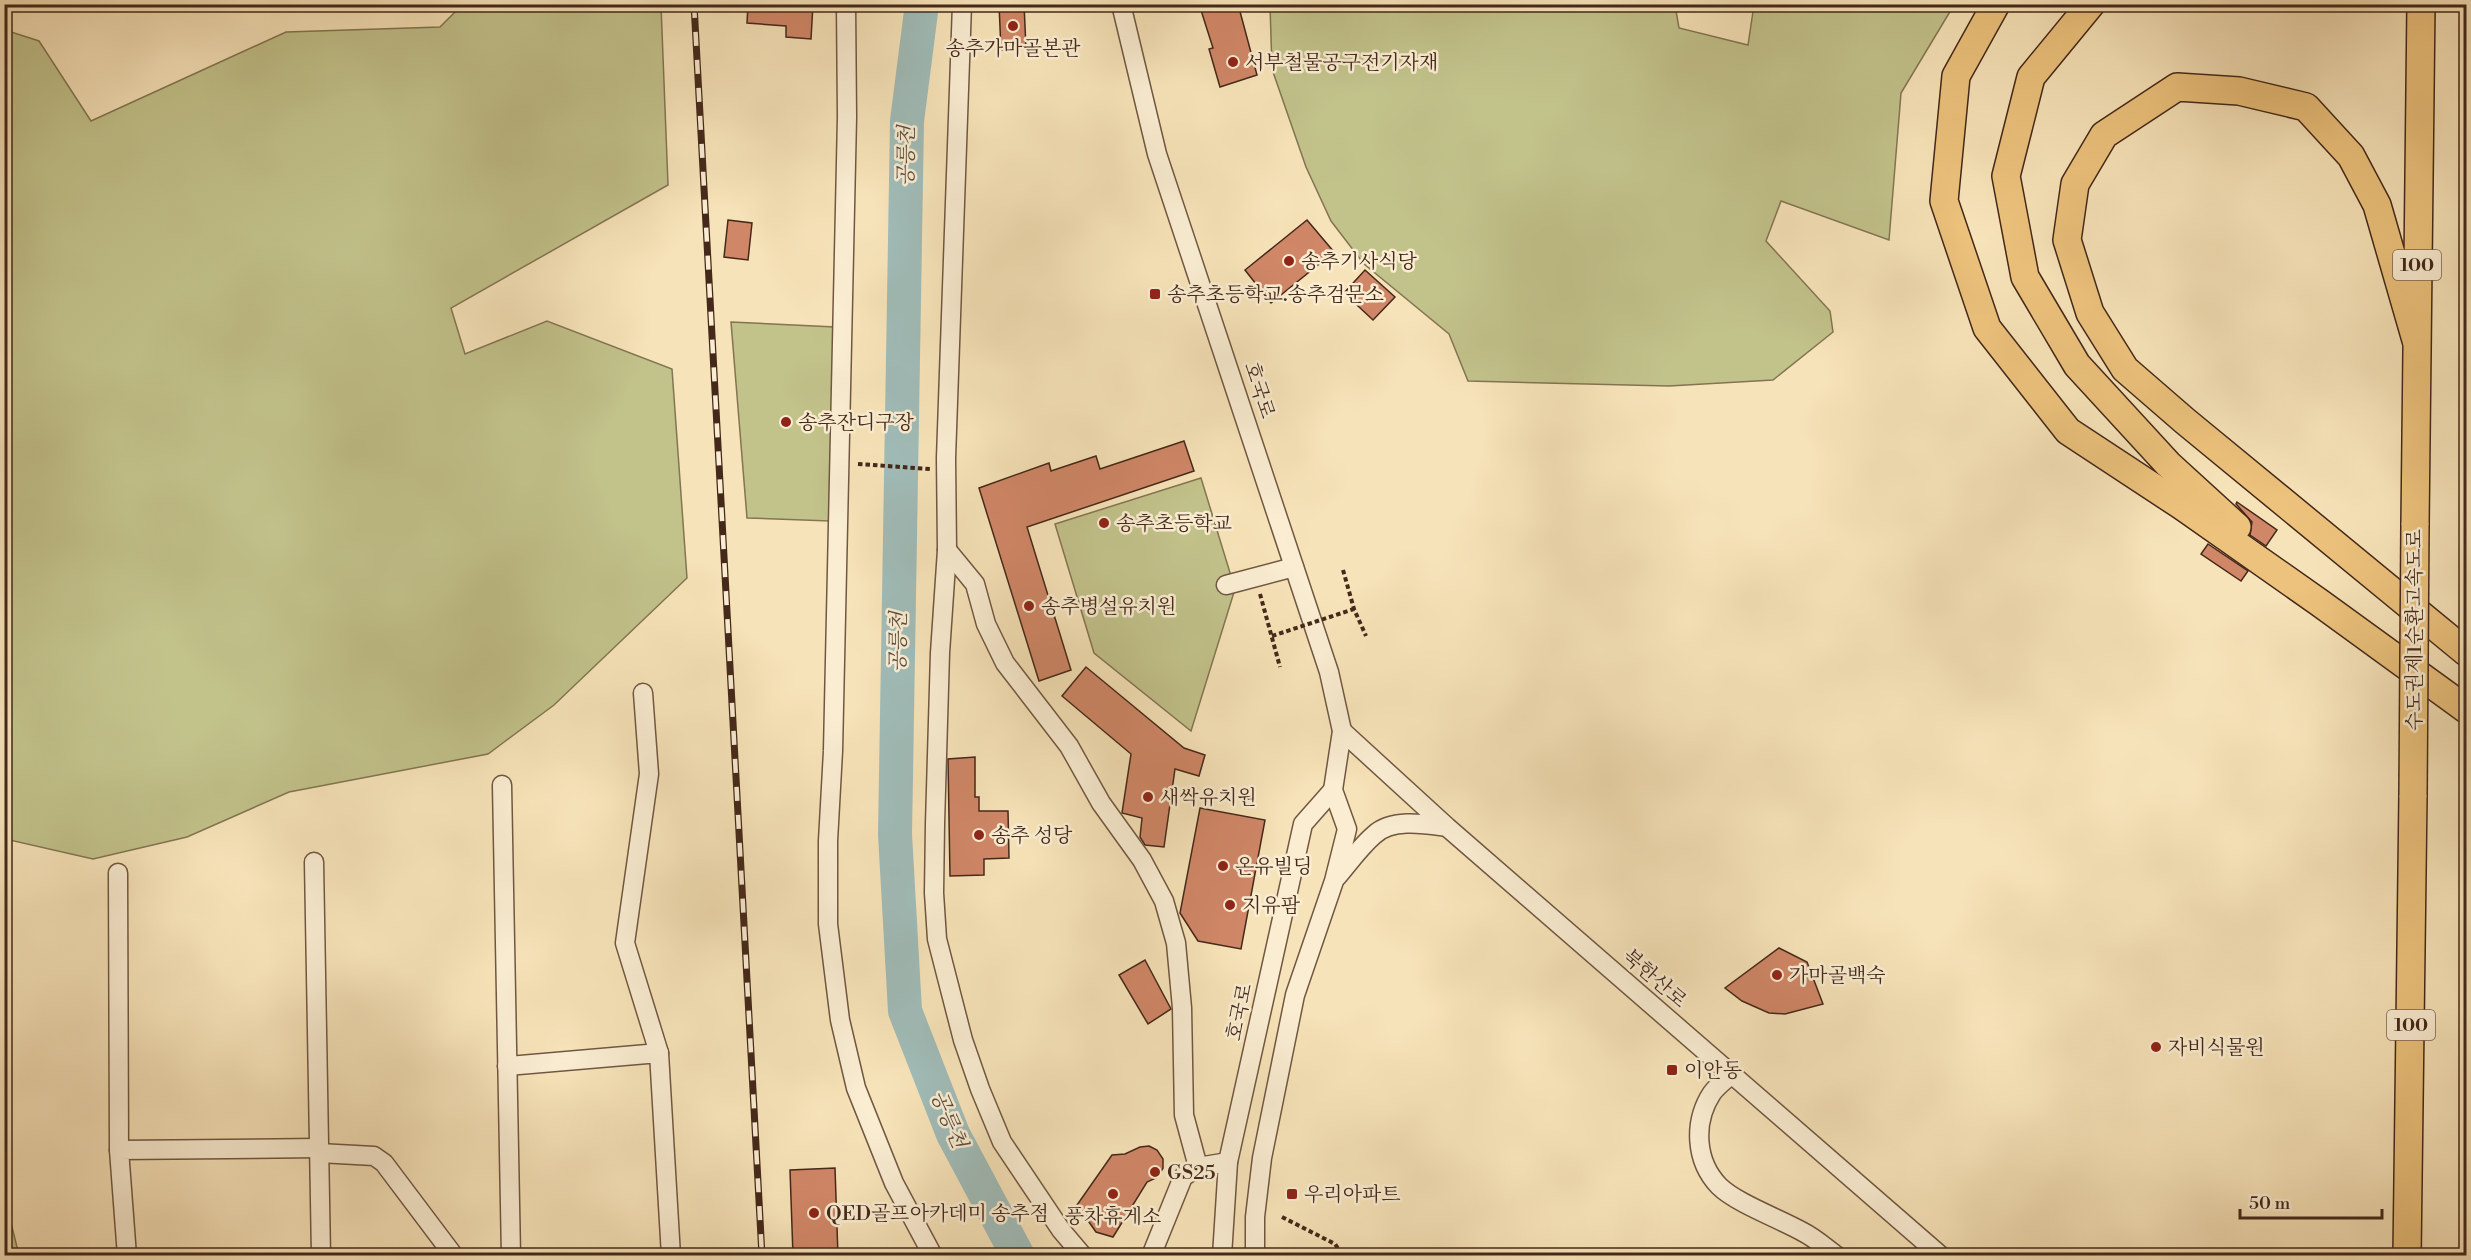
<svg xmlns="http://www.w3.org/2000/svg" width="2471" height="1260" viewBox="0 0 2471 1260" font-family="'Libre Bodoni','Noto Serif KR',serif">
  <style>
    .green { fill: #c2c28b; stroke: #837552; stroke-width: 1.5 }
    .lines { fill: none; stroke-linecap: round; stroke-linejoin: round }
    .river { stroke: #a0bcb8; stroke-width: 34 }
    .building { fill: #d08767; stroke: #44281a; stroke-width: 1.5 }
    .minor-casing { stroke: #715742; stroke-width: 21 }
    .highway-casing { stroke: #44281a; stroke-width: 30 }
    .path { stroke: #44281a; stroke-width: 4; stroke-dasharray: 4.5 3; stroke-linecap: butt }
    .minor { stroke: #faedd2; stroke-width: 18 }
    .highway { stroke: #ecc27c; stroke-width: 27 }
    .rail-casing { stroke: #44281a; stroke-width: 7 }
    .rail { stroke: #faedd2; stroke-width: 4.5; stroke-dasharray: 14; stroke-linecap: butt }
    .highway-bridge-casing { stroke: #44281a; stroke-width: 30; stroke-linecap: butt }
    .path-bridge { stroke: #44281a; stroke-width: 4; stroke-dasharray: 4.5 3; stroke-linecap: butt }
    .highway-bridge { stroke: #ecc27c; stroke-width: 27 }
    .poi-dot { fill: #8f2418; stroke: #faedd2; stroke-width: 2 }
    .labels { text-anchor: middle; stroke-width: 5; stroke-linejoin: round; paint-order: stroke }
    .shield { fill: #faedd2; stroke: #7b6351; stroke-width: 1.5 }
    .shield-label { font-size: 18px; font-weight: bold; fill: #44281a }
    .poi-label { font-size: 20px; fill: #44281a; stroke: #faedd2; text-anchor: start }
    .street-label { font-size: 20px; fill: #44281a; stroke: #faedd2 }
    .water-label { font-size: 21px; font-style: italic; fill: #5b4d42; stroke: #faedd2 }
  </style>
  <rect width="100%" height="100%" fill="#f7e3b9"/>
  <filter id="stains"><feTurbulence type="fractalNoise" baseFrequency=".00333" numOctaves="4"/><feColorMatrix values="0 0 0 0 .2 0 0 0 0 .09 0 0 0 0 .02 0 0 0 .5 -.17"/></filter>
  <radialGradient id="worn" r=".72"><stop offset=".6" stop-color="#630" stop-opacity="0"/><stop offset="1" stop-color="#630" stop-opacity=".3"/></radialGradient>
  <g class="green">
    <polygon points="462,5 661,5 668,185 451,308 465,354 547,321 672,369 687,578 554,705 488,754 289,792 187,837 93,859 5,839 5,30 39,41 91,121 286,32 440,27"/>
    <polygon points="1270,5 1675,5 1679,28 1748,45 1754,5 1954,5 1901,93 1889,240 1781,201 1766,241 1830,311 1833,332 1773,380 1669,386 1468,381 1449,334 1364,264 1331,221 1306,167 1272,69"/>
    <polygon points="731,322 835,327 830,521 747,518"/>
    <polygon points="1201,478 1235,589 1191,731 1094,653 1055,524"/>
    <polygon points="5,1080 9,1215 19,1255 5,1255"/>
  </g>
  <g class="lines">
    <polyline class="river" points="922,4 907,121 895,834 905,1011 953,1134 1018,1256"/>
  </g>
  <g class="building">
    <polygon points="748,4 813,4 811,39 786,37 786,26 747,23"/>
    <polygon points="999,4 1024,4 1026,48 1001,50"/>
    <polygon points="1199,4 1238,4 1257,75 1220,87 1209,49 1213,48"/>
    <polygon points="728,220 752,223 748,260 724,257"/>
    <polygon points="1307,220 1334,252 1271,303 1245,270"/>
    <polygon points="1365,270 1395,297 1373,320 1344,293"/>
    <polygon points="1184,441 1194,471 1027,527 1071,670 1039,681 979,488 1049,463 1051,471 1096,456 1100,469"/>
    <polygon points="2237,502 2277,530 2266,546 2250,535 2252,522 2236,504"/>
    <polygon points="2208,544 2248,571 2241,581 2201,554"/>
    <polygon points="1086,667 1184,748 1205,755 1199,776 1175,769 1164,847 1145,845 1140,837 1142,818 1122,813 1131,754 1062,696"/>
    <polygon points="975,757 975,797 979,797 979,811 1008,811 1009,858 984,859 984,875 950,876 948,759"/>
    <polygon points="1200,808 1265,820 1241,949 1198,941 1180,913"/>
    <polygon points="1779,948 1807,962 1823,1004 1785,1014 1769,1013 1742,1001 1725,988"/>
    <polygon points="1145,960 1171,1009 1148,1024 1119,975"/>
    <polygon points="1149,1146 1157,1150 1163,1159 1163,1168 1158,1177 1147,1182 1113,1237 1096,1232 1077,1205 1112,1155 1125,1154 1140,1147"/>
    <polygon points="835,1168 838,1256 793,1256 790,1170"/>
  </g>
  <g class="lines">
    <defs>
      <g id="minor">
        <polyline points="846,4 847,117 833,751 828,841 828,924 840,1020 856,1088 894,1183 933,1256"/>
        <polyline points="962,4 946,458 947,550 940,653 935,824 934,893 937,939 963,1040 980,1089 1002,1142 1061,1230 1083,1256"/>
        <polyline points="1121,4 1157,154 1329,672 1342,731 1333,790 1347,829 1334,881 1295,995 1262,1158 1255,1217 1255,1256"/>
        <polyline points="947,550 975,584 986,624 1005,663 1069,746 1101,803 1142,860 1164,901 1176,943 1182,1008 1184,1115 1198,1167"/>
        <polyline points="1226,585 1294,567"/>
        <polyline points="643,693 649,774 625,943 659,1053"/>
        <polyline points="1342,731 1447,827 1941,1256"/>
        <polyline points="502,785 511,1256"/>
        <polyline points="314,862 321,1256"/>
        <polyline points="118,873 119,1150"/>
        <path d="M1337,877c12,-14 23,-30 37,-42 18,-17 51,-11 72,-8"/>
        <polyline points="507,1066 659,1053 671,1256"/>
        <path d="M1732,1074c-7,6 -15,12 -20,19 -19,29 -17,68 7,93 17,17 61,33 84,46 12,6 23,16 34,24"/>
        <polyline points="319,1153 374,1156 384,1163 454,1256"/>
        <polyline points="127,1256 119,1150 319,1148"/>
        <polyline points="1151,1256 1183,1177 1198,1167 1228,1162"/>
        <polyline points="1222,1256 1228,1162 1303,824 1333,790"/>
      </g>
      <g id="highway">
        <polyline points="1996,4 1956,76 1944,201 1987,328 2068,431 2182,506 2320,603 2466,709"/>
        <polyline points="2091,4 2031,77 2006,176 2025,277 2077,365 2168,464 2237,527"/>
        <polyline points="2416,340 2377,205 2351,156 2306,107 2239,91 2177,87 2104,135 2075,184 2067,240 2090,313 2125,369 2185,421 2466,652"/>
        <polyline points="2415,525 2421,4"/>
        <polyline points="2407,1256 2413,795"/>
      </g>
    </defs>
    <use href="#minor" class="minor-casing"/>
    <use href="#highway" class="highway-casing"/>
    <g class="path">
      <polyline points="858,464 930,469"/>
      <polyline points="1343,570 1354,609 1366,636"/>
      <polyline points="1260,594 1280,667"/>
      <polyline points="1282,1217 1335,1244 1343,1256"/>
    </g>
    <use href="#minor" class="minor"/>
    <use href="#highway" class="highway"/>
    <defs>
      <polyline id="rail" points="694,4 762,1256"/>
    </defs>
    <use href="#rail" class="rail-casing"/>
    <use href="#rail" class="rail"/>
    <defs>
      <polyline id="highway-bridge" points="2413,795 2415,525"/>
    </defs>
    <use href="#highway-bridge" class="highway-bridge-casing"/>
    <polyline class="path-bridge" points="1272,636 1354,609"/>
    <use href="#highway-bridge" class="highway-bridge"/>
  </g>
  <g class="poi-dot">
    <circle cx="1013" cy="26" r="6"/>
    <circle cx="1233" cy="62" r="6"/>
    <circle cx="1289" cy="261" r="6"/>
    <rect x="1149" y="288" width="12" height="12" rx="3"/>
    <circle cx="786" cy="422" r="6"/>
    <circle cx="1104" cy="523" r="6"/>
    <circle cx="1029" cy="606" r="6"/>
    <circle cx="1148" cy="797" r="6"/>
    <circle cx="979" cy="835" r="6"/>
    <circle cx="1223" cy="866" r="6"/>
    <circle cx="1230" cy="905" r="6"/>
    <circle cx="1777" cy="975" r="6"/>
    <circle cx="2156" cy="1047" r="6"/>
    <rect x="1666" y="1064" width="12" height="12" rx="3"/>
    <circle cx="1155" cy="1172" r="6"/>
    <circle cx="1113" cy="1194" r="6"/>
    <rect x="1286" y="1188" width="12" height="12" rx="3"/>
    <circle cx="814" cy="1213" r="6"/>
  </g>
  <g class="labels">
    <g class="shield">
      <rect x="2393" y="250" width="48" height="30" rx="4.5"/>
      <rect x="2387" y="1010" width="48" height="30" rx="4.5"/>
    </g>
    <g class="shield-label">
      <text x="2417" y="271">100</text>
      <text x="2411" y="1031">100</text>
    </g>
    <g class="poi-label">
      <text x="1013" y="55" text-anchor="middle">송추가마골본관</text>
      <text x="1245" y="69">서부철물공구전기자재</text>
      <text x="1301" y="268">송추기사식당</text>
      <text x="1167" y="301">송추초등학교.송추검문소</text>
      <text x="798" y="429">송추잔디구장</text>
      <text x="1116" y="530">송추초등학교</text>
      <text x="1041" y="613">송추병설유치원</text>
      <text x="1160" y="804">새싹유치원</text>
      <text x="991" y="842">송추 성당</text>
      <text x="1235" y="873">온유빌딩</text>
      <text x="1242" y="912">지유팜</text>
      <text x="1789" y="982">가마골백숙</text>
      <text x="2168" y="1054">자비식물원</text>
      <text x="1684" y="1077">이안동</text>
      <text x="1167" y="1179">GS25</text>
      <text x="1304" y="1201">우리아파트</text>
      <text x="826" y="1220">QED골프아카데미 송추점</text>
      <text x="1113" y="1223" text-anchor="middle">풍차휴게소</text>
    </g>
    <g class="street-label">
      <text transform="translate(1260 390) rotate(72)" y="7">호국로</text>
      <text transform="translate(2414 630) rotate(-90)" y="7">수도권제1순환고속도로</text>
      <text transform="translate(1655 978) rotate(41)" y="7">북한산로</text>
      <text transform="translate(1239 1012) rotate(-78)" y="7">호국로</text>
    </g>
    <g class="water-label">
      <text transform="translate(906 156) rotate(-89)" y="7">공릉천</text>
      <text transform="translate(898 642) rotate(-89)" y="7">공릉천</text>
      <text transform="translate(949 1119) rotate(67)" y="7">공릉천</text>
    </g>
  </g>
  <rect width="2471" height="1260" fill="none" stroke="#f7e3b9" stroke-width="24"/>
  <rect x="6" y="6" width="2459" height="1248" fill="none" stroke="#44281a" stroke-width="3"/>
  <rect x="12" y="12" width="2447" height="1236" fill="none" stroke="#44281a" stroke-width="1.5"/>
  <path d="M2240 1209v9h142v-9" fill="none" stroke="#44281a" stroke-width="3"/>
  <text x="2249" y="1209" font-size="18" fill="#44281a" stroke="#faedd2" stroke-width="4.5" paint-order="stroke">50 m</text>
  <rect width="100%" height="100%" filter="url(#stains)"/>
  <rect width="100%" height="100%" fill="url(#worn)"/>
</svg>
